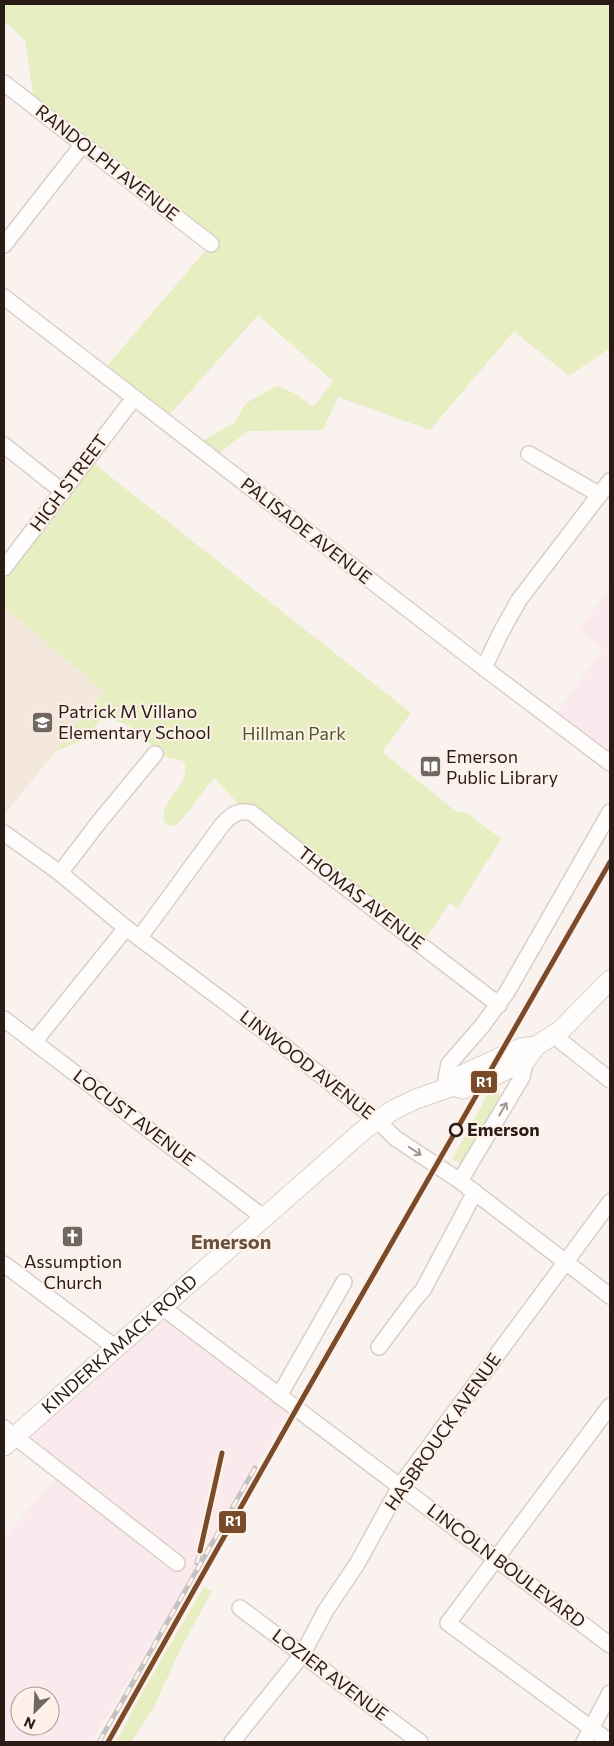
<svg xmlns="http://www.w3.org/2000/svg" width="614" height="1746" viewBox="0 0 614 1746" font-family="Commissioner,sans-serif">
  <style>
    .industrial { fill: #fae9ed; fill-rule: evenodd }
    .education { fill: #f4e8dc }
    .green { fill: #e7eec2 }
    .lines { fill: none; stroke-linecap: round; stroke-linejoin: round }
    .minor-casing { stroke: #d9cfca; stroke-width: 18 }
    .major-casing { stroke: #d9cfca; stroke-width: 21 }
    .minor { stroke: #fefdfc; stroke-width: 15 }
    .major { stroke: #fefdfc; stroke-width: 19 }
    .rail-casing { stroke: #c3c2c0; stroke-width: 5 }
    .rail { stroke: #fef1e9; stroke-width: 3; stroke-dasharray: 9; stroke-linecap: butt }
    .rail-1-casing { stroke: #fef1e9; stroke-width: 9 }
    .rail-1 { stroke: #7a4b2a; stroke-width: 5 }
    .oneway { stroke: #9e9894 }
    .stop-dot { fill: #fef1e9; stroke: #281c15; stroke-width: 2.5 }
    .labels { text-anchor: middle; stroke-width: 4; stroke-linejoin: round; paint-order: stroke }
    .street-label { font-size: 18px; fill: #281c15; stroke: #fef1e9 }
    .poi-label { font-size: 18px; fill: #281c15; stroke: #fef1e9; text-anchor: start }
    .park-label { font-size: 18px; fill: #4e5a22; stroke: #fef1e9 }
    .stop-label { font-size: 18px; font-weight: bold; fill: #281c15; stroke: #fef1e9; text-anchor: start }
    .quarter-label { font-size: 20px; font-weight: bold; fill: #694f3d; stroke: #fef1e9 }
    .line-badge { stroke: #fef1e9; stroke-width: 2 }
    .badge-label { font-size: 14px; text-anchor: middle; font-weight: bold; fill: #fff }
  </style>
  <rect width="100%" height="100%" fill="#f9f2ee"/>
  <g class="industrial">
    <polygon points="610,588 610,763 552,719 603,649 579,629"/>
    <path d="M162,1307l131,99 -201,336h-88v-204l57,-66 -46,-36zM20,1696h30v30h-30z"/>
  </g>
  <polygon class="education" points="4,607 104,692 4,815"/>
  <g class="green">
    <polygon points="4,4 610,4 610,348 569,376 514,331 430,430 338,397 323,430 247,431 212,459 195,445 234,423 246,403 277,386 296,394 313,407 333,381 258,315 164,421 101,373 211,244 35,107 25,40 4,21"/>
    <path d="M88,459l323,254 -29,39 75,60h9l35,27 -43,69 -8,-5 -28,40 -178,-133 -30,-32 -36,46c-6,3 -9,2 -14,-3 0,-5 0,-9 1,-13 6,-14 28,-32 18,-47 -8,-3 -16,-2 -23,-7 -8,-5 -11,-13 -18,-19 -11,-9 -26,-16 -40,-17l-14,17 -9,7 -25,10 50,-60 -100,-85v-39z"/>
    <polygon points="497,1091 501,1095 461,1164 452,1159 488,1094"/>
    <polygon points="204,1587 212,1591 180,1650 153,1709 131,1742 116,1742 147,1684"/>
  </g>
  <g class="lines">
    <defs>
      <g id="minor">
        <polyline points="4,83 211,244"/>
        <polyline points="4,245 83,144"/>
        <polyline points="4,297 484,668 610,763"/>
        <polyline points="4,445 63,492"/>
        <polyline points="529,454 600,495"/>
        <polyline points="4,568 134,398"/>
        <polyline points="484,668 500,634 519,600 610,481"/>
        <polyline points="4,833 60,873 126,928 289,1050 377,1120 395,1138 460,1181 610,1296"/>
        <polyline points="60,873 99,822 155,754"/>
        <path d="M140,937l82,-112c9,-10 16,-16 30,-12l67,54 180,138"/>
        <polyline points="4,1019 263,1217"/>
        <polyline points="553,1035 610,1080"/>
        <polyline points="34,1042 126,928"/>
        <polyline points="448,1088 446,1078 449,1064 482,1026 507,992 610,812"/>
        <polyline points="460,1181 522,1077 526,1060"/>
        <polyline points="4,1264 116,1348"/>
        <polyline points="162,1307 610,1645"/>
        <polyline points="379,1347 414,1300 423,1290 475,1192"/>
        <polyline points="279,1396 344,1282"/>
        <polyline points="610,1406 448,1623 610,1742"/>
        <polyline points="4,1428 177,1563"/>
        <polyline points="240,1608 420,1742"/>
        <polyline points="232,1742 302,1655 326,1610 357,1564 400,1486 610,1202"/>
        <polyline points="584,1742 610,1693"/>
      </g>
      <g id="major">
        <polyline points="453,1086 458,1077 521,1048 536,1046 561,1030 610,980"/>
        <path id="s1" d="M4,1446l362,-318 29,-19 21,-10 37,-13 10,3 23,-9 40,-20 10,-14"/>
      </g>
    </defs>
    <use href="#minor" class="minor-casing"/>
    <use href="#major" class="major-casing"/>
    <use href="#minor" class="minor"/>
    <use href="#major" class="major"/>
    <defs>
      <g id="rail">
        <polyline points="197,1563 203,1541 222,1453"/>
        <polyline points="99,1742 255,1468"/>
      </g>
    </defs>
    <use href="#rail" class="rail-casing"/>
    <use href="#rail" class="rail"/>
    <defs>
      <g id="rail-1">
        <polyline points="200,1551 222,1453"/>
        <polyline points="108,1742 297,1408 610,862"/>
      </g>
    </defs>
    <use href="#rail-1" class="rail-1-casing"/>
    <use href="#rail-1" class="rail-1"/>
  </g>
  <defs><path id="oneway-shaft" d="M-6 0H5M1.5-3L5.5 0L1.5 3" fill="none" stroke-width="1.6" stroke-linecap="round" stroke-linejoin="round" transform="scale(1.25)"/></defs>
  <g class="oneway">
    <use href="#oneway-shaft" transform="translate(503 1109) rotate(-60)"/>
    <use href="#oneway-shaft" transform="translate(415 1151) rotate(34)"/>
  </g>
  <defs>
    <symbol id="school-square" viewBox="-11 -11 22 22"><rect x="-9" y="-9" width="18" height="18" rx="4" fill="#716761" stroke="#fef1e9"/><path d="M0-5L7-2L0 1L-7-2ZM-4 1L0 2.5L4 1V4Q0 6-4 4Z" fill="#fff"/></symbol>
    <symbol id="library-square" viewBox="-11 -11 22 22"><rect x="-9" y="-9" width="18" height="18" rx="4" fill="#716761" stroke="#fef1e9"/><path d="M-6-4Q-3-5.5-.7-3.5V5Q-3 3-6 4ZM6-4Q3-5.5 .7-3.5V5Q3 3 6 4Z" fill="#fff"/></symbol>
    <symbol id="church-square" viewBox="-11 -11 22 22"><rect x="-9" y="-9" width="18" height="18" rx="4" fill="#716761" stroke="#fef1e9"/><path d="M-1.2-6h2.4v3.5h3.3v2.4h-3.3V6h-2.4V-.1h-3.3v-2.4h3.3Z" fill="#fff"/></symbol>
  </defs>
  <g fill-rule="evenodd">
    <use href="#school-square" x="30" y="710" width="25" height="25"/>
    <use href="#library-square" x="418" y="754" width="25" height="25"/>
    <use href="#church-square" x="60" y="1224" width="25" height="25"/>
  </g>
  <circle class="stop-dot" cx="456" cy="1130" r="6"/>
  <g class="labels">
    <g class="street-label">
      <text transform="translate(107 163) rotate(38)" y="6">RANDOLPH AVENUE</text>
      <text transform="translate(69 483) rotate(-53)" y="6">HIGH STREET</text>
      <text transform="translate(306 531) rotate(38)" y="6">PALISADE AVENUE</text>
      <text transform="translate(361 898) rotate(38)" y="6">THOMAS AVENUE</text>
      <text transform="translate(307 1065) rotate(38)" y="6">LINWOOD AVENUE</text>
      <text transform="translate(134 1118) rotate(37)" y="6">LOCUST AVENUE</text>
      <text dy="6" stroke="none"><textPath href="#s1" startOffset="154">KINDERKAMACK ROAD</textPath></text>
      <text transform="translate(443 1432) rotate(-55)" y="6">HASBROUCK AVENUE</text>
      <text transform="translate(506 1566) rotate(37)" y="6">LINCOLN BOULEVARD</text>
      <text transform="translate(330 1675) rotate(37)" y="6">LOZIER AVENUE</text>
    </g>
    <g class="poi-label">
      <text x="58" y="718">Patrick M Villano<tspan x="58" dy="21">Elementary School</tspan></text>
      <text x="446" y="763">Emerson<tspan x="446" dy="21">Public Library</tspan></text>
      <text x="73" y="1268" text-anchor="middle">Assumption<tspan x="73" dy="21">Church</tspan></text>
    </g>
    <g class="park-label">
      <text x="294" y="740">Hillman Park</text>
    </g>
    <g class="stop-label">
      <text x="467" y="1136">Emerson</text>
    </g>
    <g class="quarter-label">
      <text x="231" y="1249">Emerson</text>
    </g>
  </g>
  <g class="line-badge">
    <rect x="470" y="1070" width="28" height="24" rx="5" fill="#7a4b2a"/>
    <rect x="218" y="1510" width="29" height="24" rx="5" fill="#7a4b2a"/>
  </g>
  <g class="badge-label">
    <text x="484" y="1087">R1</text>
    <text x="233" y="1526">R1</text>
  </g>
  <rect width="614" height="1746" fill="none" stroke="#281c15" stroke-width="10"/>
  <g transform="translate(35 1711) rotate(204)"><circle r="24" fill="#fef1e9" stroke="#a89c94"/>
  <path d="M0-4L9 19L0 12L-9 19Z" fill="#716761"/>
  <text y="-8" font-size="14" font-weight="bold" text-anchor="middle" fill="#281c15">N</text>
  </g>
</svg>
